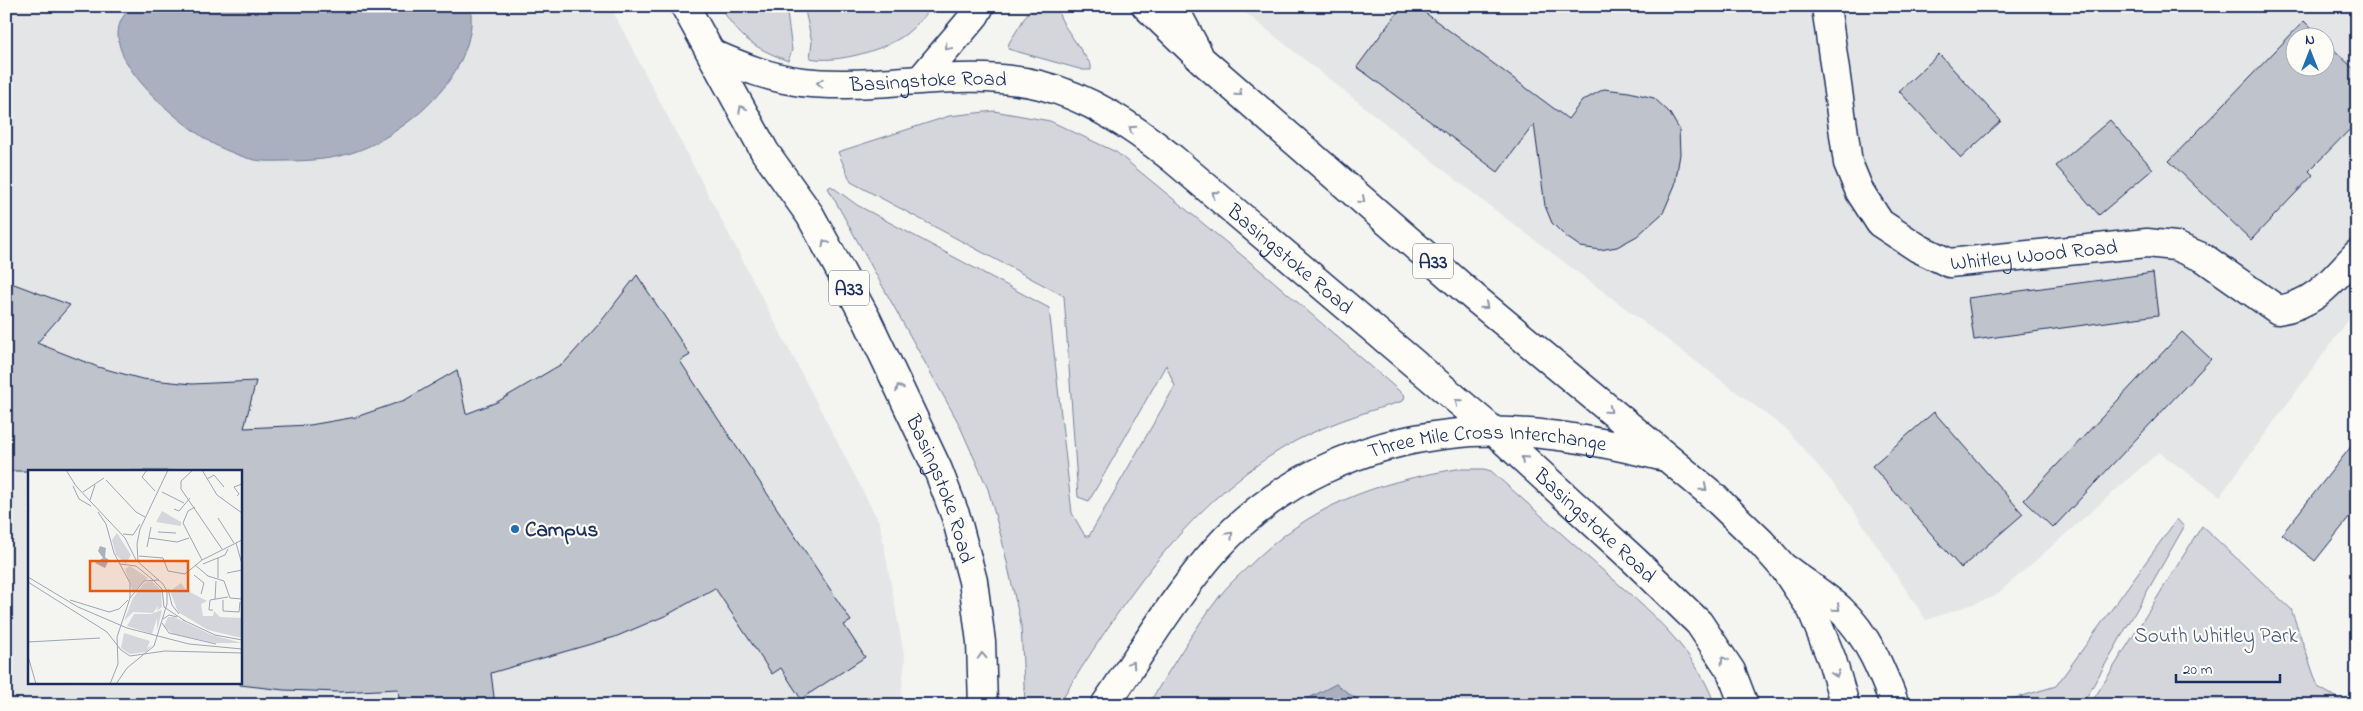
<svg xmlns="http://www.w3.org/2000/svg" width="2363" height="711" viewBox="0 0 2363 711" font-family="'Indie Flower',sans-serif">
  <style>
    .built { fill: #e4e5e6; fill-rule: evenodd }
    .green { fill: #d4d6db; stroke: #78829c }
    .water { fill: #aab0bf; stroke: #717c98 }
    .building { fill: #bfc3cc; stroke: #1b2f5e }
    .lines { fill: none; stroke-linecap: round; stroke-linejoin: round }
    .minor-casing { stroke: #1b2f5e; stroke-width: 31 }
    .secondary-casing { stroke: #1b2f5e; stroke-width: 31 }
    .trunk-casing { stroke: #1b2f5e; stroke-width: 31 }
    .minor { stroke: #fdfcf7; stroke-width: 28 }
    .secondary { stroke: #fdfcf7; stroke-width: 28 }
    .trunk { stroke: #fdfcf7; stroke-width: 28 }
    .oneway { stroke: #8c96aa }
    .poi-dot { fill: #1f6fb2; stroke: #fdfcf7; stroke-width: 2 }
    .labels { text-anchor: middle; stroke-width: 4.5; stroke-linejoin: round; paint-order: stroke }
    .shield { fill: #fdfcf7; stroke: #5f6c8c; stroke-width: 1 }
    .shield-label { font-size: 20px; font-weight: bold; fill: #1b2f5e }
    .street-label { font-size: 21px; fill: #1b2f5e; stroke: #fdfcf7 }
    .poi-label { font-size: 21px; font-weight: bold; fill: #1b2f5e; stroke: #fdfcf7; text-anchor: start }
    .park-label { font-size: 21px; fill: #49597d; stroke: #fdfcf7 }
    .inset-road { fill: none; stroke: #9da5b6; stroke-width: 1 }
    .view { fill: #e8590c; fill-opacity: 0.15; stroke: #e8590c; stroke-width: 2.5 }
    .inset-edge { fill: none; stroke: #1b2f5e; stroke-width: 2.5 }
  </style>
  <rect width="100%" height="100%" fill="#f4f4f1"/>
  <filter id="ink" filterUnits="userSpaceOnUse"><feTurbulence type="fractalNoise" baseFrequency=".02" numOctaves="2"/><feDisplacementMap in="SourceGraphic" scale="10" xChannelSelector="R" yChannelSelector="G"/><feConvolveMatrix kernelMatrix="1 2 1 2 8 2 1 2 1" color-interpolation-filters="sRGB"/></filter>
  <g filter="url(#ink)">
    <g class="built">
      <path d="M6,6h604l270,518 25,136 -5,45h-894zM29,471h211v211h-211z"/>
      <path d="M1237,6h1120v302l-137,188 -61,-44 -165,145 -68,23 -82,-124 -57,-66 -304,-229zM2296,38h30v30h-30z"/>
    </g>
    <g class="green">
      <path d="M720,6h66l6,44 -4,11c-35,-14 -48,-22 -68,-55z"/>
      <path d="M804,6h129c-8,10 -17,20 -27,28 -21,16 -70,30 -96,24l2,-16z"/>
      <polygon points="1032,6 1055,6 1064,25 1091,65 1091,70 1083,70 1008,49 1009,43"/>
      <path d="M994,111l56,10 66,31 156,128 133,116 -2,5c-41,12 -83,25 -120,47 -101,60 -164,160 -225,257h-33l-4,-80 -19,-85 -14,-51 -30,-67 -130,-234 3,-2 26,19 192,103 23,205 13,23h4l86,-150 -9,-21 -77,136 -11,-4 -14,-201 -213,-114 -13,-30 111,-36z"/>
      <path d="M1457,469h27l7,2c33,29 66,59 99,88 47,42 104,85 125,146h-351l-28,-21 -40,21h-148c23,-37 45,-74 71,-108 8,-11 19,-21 29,-30 62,-62 125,-84 209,-98z"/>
      <polygon points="2177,519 2184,527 2082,705 1992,705 2056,686"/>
      <polygon points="2202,526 2291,609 2318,687 2349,705 2090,705"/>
    </g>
    <g class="water">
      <path d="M133,6h338c0,10 1,21 -2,31 -7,32 -31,62 -57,82 -43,33 -72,42 -126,42 -10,0 -21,1 -31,-1 -11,-2 -36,-12 -45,-18 -32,-21 -129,-95 -77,-136z"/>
      <polygon points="1336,684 1364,705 1296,705"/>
    </g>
    <g class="building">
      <polygon points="1402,6 1416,6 1568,119 1582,101 1604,89 1629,92 1654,98 1669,112 1679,129 1680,154 1675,185 1663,213 1637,236 1617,247 1600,250 1581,247 1565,236 1552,223 1545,206 1534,124 1498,172 1357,67"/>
      <polygon points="2304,21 2321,38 2296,38 2296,68 2326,68 2326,42 2357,72 2357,122 2309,171 2313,175 2251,240 2169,161"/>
      <polygon points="1939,54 2001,121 1961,158 1899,91"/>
      <polygon points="2110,120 2153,169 2099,215 2056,166"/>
      <polygon points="2153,273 2158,315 1974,340 1968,298"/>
      <polygon points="637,275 690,355 680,361 851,621 844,625 865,657 801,699 781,668 772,674 715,588 667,615 615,637 491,673 495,705 400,705 398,689 339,692 284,690 240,685 240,471 6,471 6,281 70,305 37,343 98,367 142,379 192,384 256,381 244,428 310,425 356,417 405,400 457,370 466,414 497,402 565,362 599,324"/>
      <polygon points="2182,332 2211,359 2053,528 2024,500"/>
      <polygon points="1934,412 2023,514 1961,568 1872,466"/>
      <polygon points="2357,439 2357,508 2315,561 2282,534"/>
    </g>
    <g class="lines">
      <defs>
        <g id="minor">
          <path id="s1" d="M1826,6l22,157 12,29 20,31 38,25 31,15 198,-20 28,3 29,12 74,52c38,-6 53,-29 79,-56"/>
        </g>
        <g id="secondary">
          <polyline points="1173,6 1198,53"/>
          <path id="s2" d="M713,54c29,13 57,24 89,28 79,9 159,-16 238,3 49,12 93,42 132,73l324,275 139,128 64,62 32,48 13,34"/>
          <polyline points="921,79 975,15 980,6"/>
          <path d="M1788,570c17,13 36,25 52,39 28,26 42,62 55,96"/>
        </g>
        <g id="trunk">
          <path id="s3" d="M685,6l80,146 45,63 57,105 71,150 18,47 17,64 8,61 2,63"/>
          <polyline points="1146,6 1203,61 1476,299 1710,493 1761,542 1784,568 1812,610 1832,660 1845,705"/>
          <path id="s4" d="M1105,705c37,-53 70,-110 112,-157 59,-66 146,-105 233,-114 70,-8 142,5 210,22"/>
        </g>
      </defs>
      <use href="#minor" class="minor-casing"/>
      <use href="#secondary" class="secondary-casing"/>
      <use href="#trunk" class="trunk-casing"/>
      <use href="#minor" class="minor"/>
      <use href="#secondary" class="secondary"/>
      <use href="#trunk" class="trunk"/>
    </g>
    <defs><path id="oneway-chevron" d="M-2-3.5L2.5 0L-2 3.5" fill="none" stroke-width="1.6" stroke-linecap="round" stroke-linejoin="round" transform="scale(1.25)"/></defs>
    <g class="oneway">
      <use href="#oneway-chevron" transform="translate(948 47) rotate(130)"/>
      <use href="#oneway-chevron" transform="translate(820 83) rotate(-177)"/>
      <use href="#oneway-chevron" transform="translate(1239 93) rotate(41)"/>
      <use href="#oneway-chevron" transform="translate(742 109) rotate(-118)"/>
      <use href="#oneway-chevron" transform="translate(1132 129) rotate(-146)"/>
      <use href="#oneway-chevron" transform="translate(1215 194) rotate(-139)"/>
      <use href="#oneway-chevron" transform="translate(1362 200) rotate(41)"/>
      <use href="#oneway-chevron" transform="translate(825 243) rotate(-119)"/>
      <use href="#oneway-chevron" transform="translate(1485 306) rotate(40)"/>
      <use href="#oneway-chevron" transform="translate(899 388) rotate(-116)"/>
      <use href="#oneway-chevron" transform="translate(1458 402) rotate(-140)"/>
      <use href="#oneway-chevron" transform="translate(1609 410) rotate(39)"/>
      <use href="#oneway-chevron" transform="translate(1524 459) rotate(-138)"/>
      <use href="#oneway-chevron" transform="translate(1704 488) rotate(39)"/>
      <use href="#oneway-chevron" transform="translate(1230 535) rotate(-46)"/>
      <use href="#oneway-chevron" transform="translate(1837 608) rotate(41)"/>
      <use href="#oneway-chevron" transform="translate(982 656) rotate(-93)"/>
      <use href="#oneway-chevron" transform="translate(1724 660) rotate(-121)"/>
      <use href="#oneway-chevron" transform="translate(1132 664) rotate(-56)"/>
      <use href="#oneway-chevron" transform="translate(1836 674) rotate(71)"/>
    </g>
  </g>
  <circle class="poi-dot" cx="515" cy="529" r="5"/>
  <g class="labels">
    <g class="shield">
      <rect x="1413" y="243.5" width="40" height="35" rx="4"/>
      <rect x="829" y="270.5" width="40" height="35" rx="4"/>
    </g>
    <g class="shield-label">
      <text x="1433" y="268">A33</text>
      <text x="849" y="295">A33</text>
    </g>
    <g class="street-label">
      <text dy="7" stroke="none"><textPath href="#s2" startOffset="220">Basingstoke Road</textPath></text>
      <text dy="7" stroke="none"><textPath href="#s1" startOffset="392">Whitley Wood Road</textPath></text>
      <text dy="7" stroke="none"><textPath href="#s2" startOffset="640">Basingstoke Road</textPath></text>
      <text dy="7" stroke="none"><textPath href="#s4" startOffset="495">Three Mile Cross Interchange</textPath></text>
      <text dy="7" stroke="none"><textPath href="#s3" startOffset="548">Basingstoke Road</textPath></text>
      <text dy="7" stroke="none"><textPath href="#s2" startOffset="1045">Basingstoke Road</textPath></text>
    </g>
    <g class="poi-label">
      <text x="525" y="536">Campus</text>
    </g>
    <g class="park-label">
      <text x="2216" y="642">South Whitley Park</text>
    </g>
  </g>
  <g transform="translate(28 470)">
    <rect width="214" height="214" fill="#f4f4f1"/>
    <path d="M134,41l19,11v4l-25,-4zM89,63l14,22 -5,9 -10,-9 -4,-15zM102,96l18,12 -15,14 -8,-23zM124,111l9,9 1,17 -5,4 1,-5 -5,7 -20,-1 -9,9 9,-23 11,-15zM153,113l5,7 21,11 -6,3 2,12h10l1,-5 6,6 22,1v20l-34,-8 -30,-18 -8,-21zM134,140l-5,21v-13l-5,16 -25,-8 7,-12h17zM140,147h6l38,18 30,8h-26l-43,-9 -9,-8zM96,163l26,8 -3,7 5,-3 -6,7 -16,2 -9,-6z" fill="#d4d6db"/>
    <path d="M72,76l6,2 -1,9 4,3 -4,8 -10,-5 8,-5 -5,-7z" fill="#aab0bf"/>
    <path class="inset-road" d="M38,0l10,16 49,52 11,22 27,24 4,7v13l-13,42 -27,22 -11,16M119,0l-5,7 13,14M165,0l-12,11v8l41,60M174,0l15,25 25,18M179,9l7,-4 10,12M78,10l30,32 9,5M45,16l6,13 12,7M55,22l21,-14M134,22l22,11M209,26l2,-2 -5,-7 8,-3M62,30l5,-15M167,37l-7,4 -5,12 19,37M146,39l5,2 11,-13M70,42l8,12 8,29 16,30v15M190,48l16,25M130,62l18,1M95,64l10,1 7,-11M121,68l28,4 12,-4M208,73l6,21M119,77l4,-20M111,86l24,2 5,13 17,3 17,-14 40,-20M110,91l-1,-17 3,-15 28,-59M92,94l16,2 16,13 10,10 2,18 21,14M175,94l22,-9 3,-6M167,95l13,11 16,5 6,17 12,1M199,103l15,-3M166,105l10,8 -3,11M0,107l50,30 49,21 62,16 53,5M190,108v-20M0,112l79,50 14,18 9,6 35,-5 77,2M140,119l4,16 7,9M187,129l1,-18M42,130l39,12 10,-3 9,-9M195,130v11l16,1 1,-10M185,140h-4l1,-10 18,-3M135,149l6,-4 8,2M155,150l32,15 27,5M134,153l7,10 47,11M0,172l72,-4M0,186l8,28M82,214l8,-20 -1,-27 13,-39 14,-17 15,-1"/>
    <path class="view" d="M62,91h98v30h-98z"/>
    <rect width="214" height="214" class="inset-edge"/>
  </g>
  <rect width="2363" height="711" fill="none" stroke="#fdfcf7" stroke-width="25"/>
  <rect x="12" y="12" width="2338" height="686" fill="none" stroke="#1b2f5e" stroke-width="2" filter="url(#ink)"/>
  <g transform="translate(2310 52)"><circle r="24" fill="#fdfcf7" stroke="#a3aaba"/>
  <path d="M0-4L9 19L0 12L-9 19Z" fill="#1f6fb2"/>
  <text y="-8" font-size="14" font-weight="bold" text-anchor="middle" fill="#1b2f5e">N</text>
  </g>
  <path d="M2176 674v8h104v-8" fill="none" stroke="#1b2f5e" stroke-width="2.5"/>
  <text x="2183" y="674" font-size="15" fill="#1b2f5e" stroke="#fdfcf7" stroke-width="4" paint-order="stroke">20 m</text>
</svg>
